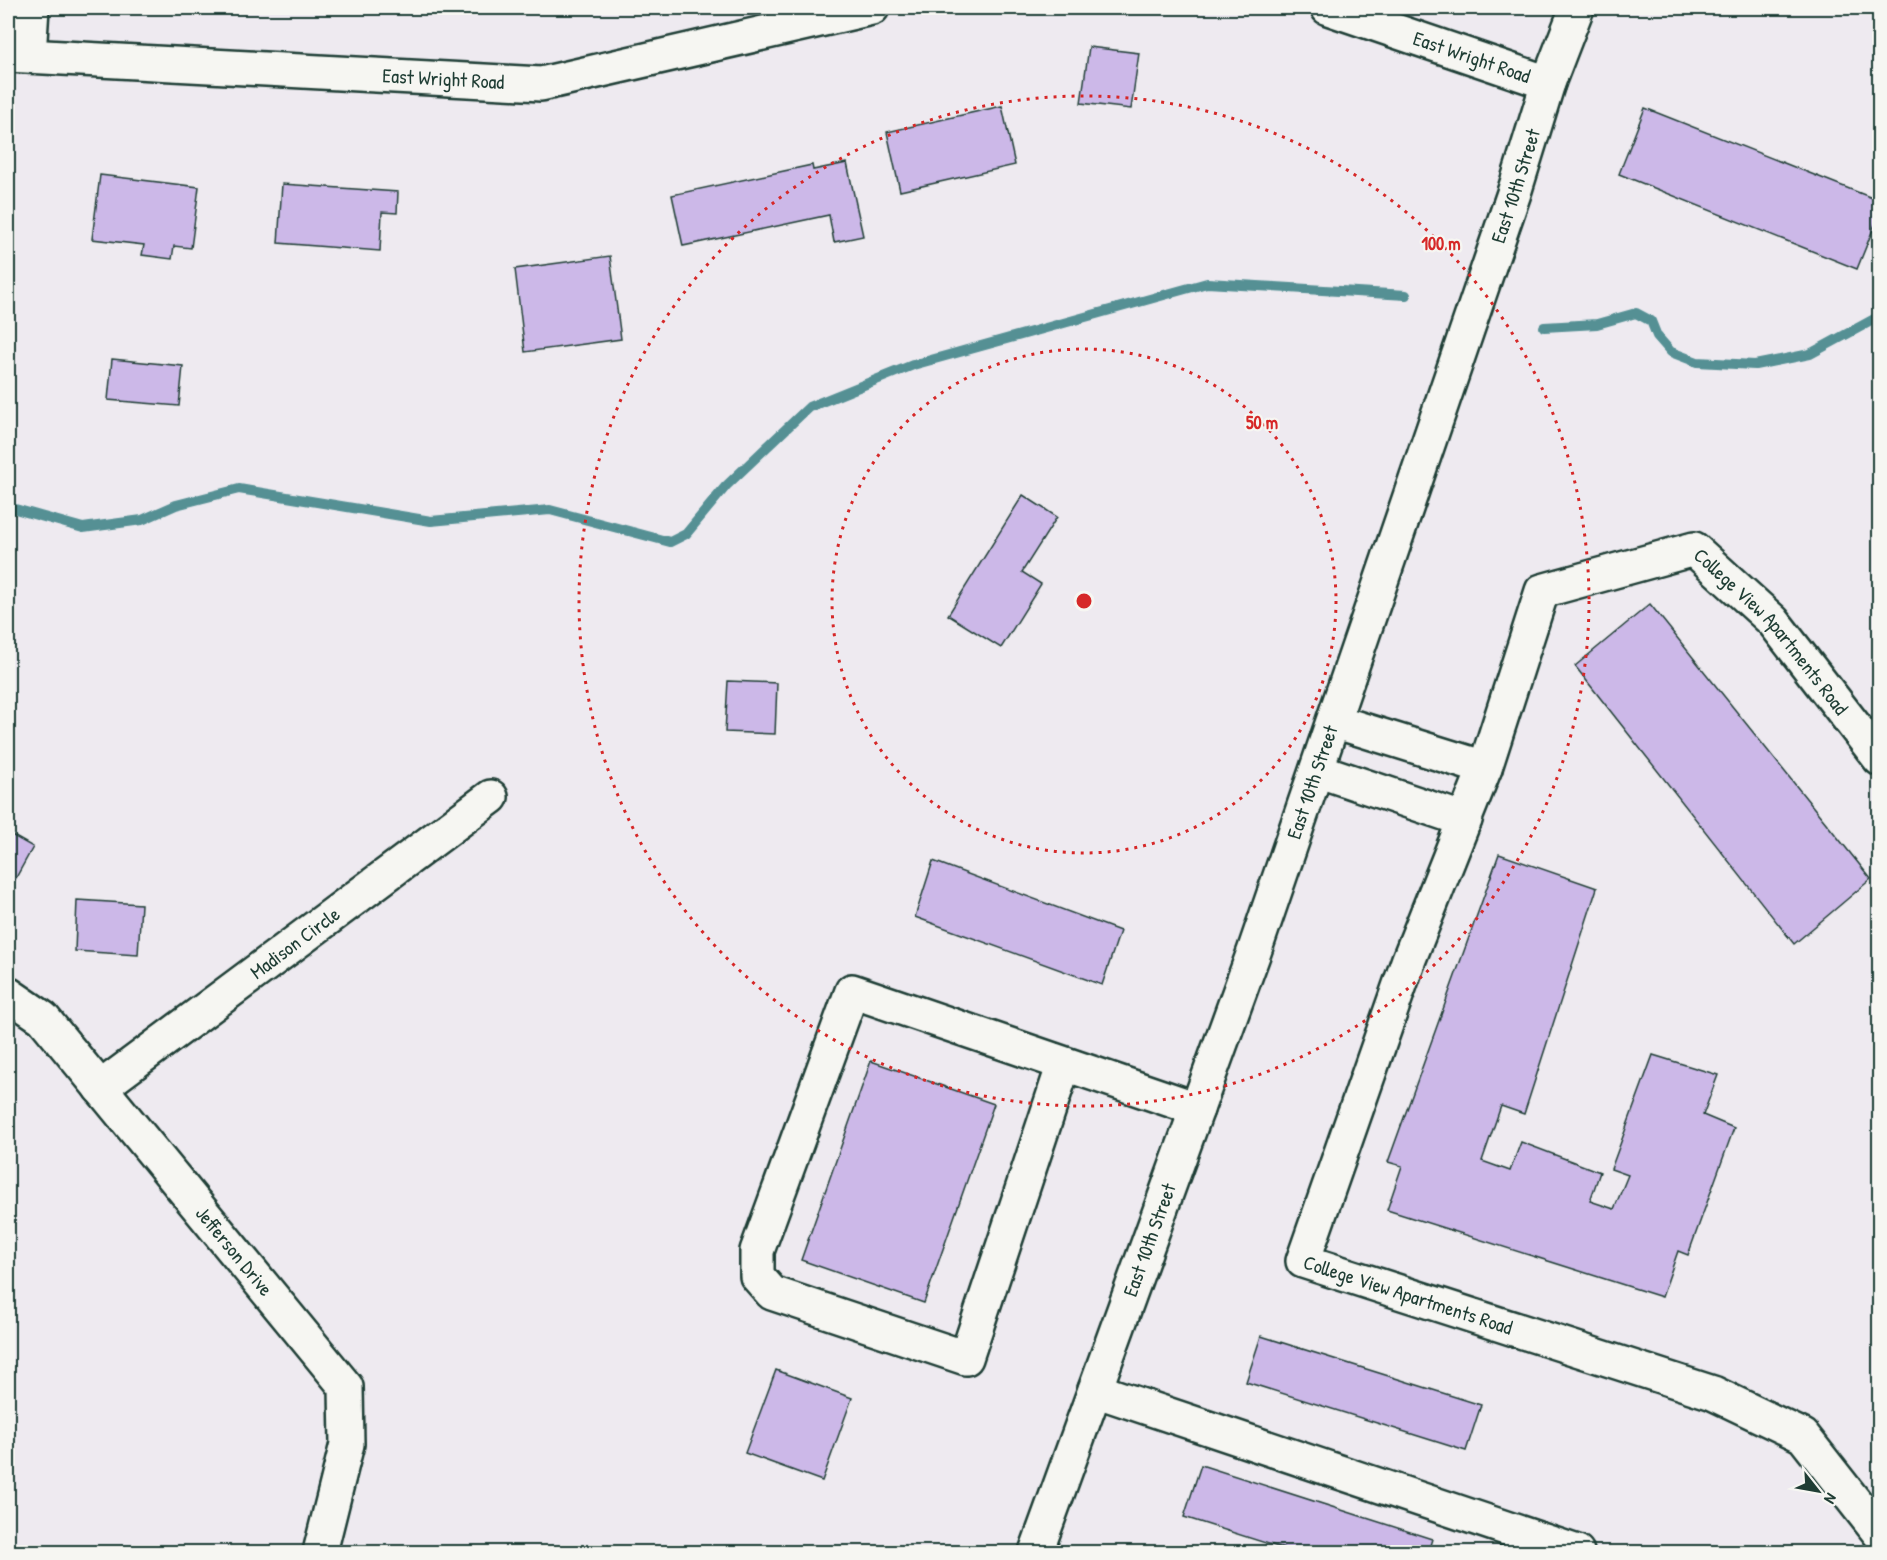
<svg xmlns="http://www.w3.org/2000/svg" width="1887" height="1560" viewBox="0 0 1887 1560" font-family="'Patrick Hand',sans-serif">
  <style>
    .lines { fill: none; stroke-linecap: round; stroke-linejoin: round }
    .stream { stroke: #549094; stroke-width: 10 }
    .building { fill: #ccb8e8; stroke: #1f3d34; stroke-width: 1.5 }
    .minor-casing { stroke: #1f3d34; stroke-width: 38 }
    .major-casing { stroke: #1f3d34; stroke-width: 38 }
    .minor { stroke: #f6f6f2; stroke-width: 33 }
    .major { stroke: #f6f6f2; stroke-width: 33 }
    .ring { fill: none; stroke: #d62828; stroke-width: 3; stroke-dasharray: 3 6 }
    .labels { text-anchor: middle; stroke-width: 4.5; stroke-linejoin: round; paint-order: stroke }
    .street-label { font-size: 20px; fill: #1f3d34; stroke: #f6f6f2 }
    .centre { fill: #d62828; stroke: #f6f6f2; stroke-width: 3 }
    .ring-label { font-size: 18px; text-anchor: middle; font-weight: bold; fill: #d62828; stroke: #f6f6f2; stroke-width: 4.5; stroke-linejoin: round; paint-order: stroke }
  </style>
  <rect width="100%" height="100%" fill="#eeeaf0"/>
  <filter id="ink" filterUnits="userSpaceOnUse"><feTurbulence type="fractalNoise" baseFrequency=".0167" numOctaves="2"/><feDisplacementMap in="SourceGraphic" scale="12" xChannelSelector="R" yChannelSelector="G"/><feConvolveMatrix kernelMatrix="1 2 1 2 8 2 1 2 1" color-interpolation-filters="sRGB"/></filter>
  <g filter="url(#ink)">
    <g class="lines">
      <g class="stream">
        <polyline points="1544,327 1597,324 1636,313 1651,321 1657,336 1671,352 1697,362 1755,365 1810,354 1880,316"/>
        <polyline points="8,507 83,528 142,520 176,505 239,489 431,521 550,510 670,542 686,534 726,486 809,407 913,365 1207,283 1406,295"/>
      </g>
    </g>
    <g class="building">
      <polygon points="1089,47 1139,53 1131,109 1081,103"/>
      <polygon points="1002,106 1015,165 900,191 887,132"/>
      <polygon points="1645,108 1880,201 1880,212 1857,269 1619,174"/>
      <polygon points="847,163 863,236 834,242 829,215 683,246 672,195 812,165 813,170"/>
      <polygon points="100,175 199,187 191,248 174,246 172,259 142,255 144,245 92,239"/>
      <polygon points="282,184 398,192 397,213 382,212 380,251 278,243"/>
      <polygon points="610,256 621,339 525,352 515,269"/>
      <polygon points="112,359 183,366 179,406 108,400"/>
      <polygon points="1023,495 1057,517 1022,572 1041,584 1001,648 948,615"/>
      <polygon points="1650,604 1871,879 1794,944 1575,666"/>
      <polygon points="728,681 777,683 775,734 725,732"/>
      <polygon points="8,833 33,847 8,892"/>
      <polygon points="1499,854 1597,888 1524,1114 1501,1106 1482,1161 1510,1171 1521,1142 1600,1172 1590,1201 1614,1209 1628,1175 1611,1169 1653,1055 1718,1075 1703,1115 1734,1128 1688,1255 1678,1251 1662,1297 1387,1210 1402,1166 1388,1162"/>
      <polygon points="933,861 1120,931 1102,985 915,917"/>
      <polygon points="77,900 141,904 138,955 75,951"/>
      <polygon points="871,1061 994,1104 924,1303 801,1260"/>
      <polygon points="1261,1336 1481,1405 1466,1451 1246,1382"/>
      <polygon points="776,1370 852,1398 822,1481 745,1453"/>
      <polygon points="1880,1404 1880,1422 1871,1411"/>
      <polygon points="1201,1465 1432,1539 1428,1552 1294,1552 1184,1517"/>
    </g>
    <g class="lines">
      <defs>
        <g id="minor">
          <path id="s1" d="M1328,8l220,75"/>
          <path id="s2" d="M8,55l533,29 331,-76"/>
          <polyline points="29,55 32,8"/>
          <path id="s3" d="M1334,721l151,47 57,-177 152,-42 79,72 107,138"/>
          <path id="s4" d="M1485,768l-76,191 -106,302 410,132 90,43 77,98"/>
          <polyline points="1317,770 1465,820"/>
          <path id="s5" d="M8,994l35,24 303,369 1,57 -27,108"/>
          <polyline points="1064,1064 966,1358 772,1293 757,1276 757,1251 852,991 1197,1109"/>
          <path id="s6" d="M100,1088l391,-291"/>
          <polyline points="1095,1390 1577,1552"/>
        </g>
        <g id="major">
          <path id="s7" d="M1036,1552l218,-600 260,-759 34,-110 29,-75"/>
        </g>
      </defs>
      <use href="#minor" class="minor-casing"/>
      <use href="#major" class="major-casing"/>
      <use href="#minor" class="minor"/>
      <use href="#major" class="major"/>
    </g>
  </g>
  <g class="ring">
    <circle cx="1084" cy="601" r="252"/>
    <circle cx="1084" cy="601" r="505"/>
  </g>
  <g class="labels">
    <g class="street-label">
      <text dy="7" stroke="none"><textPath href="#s1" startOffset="152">East Wright Road</textPath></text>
      <text dy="7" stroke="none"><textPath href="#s2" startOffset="436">East Wright Road</textPath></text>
      <text dy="7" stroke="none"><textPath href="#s7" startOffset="1448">East 10th Street</textPath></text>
      <text dy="7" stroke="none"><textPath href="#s3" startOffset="615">College View Apartments Road</textPath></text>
      <text dy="7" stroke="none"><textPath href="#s7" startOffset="818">East 10th Street</textPath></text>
      <text dy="7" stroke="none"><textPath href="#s6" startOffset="243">Madison Circle</textPath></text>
      <text dy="7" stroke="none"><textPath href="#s7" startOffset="332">East 10th Street</textPath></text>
      <text dy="7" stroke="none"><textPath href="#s5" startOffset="344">Jefferson Drive</textPath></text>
      <text dy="7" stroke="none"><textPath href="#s4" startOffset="636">College View Apartments Road</textPath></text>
    </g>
  </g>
  <circle cx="1084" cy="601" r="9" class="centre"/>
  <g class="ring-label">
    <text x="1441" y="250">100 m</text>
    <text x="1262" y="429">50 m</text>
  </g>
  <rect width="1887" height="1560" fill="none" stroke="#f6f6f2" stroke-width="30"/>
  <rect x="15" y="15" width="1857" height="1530" fill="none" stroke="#1f3d34" stroke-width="2" filter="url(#ink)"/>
  <g transform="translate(1818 1491) rotate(121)" stroke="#f6f6f2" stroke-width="4.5" paint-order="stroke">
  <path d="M0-4.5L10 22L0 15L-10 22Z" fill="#1f3d34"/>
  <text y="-9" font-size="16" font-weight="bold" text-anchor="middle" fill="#1f3d34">N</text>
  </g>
</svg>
